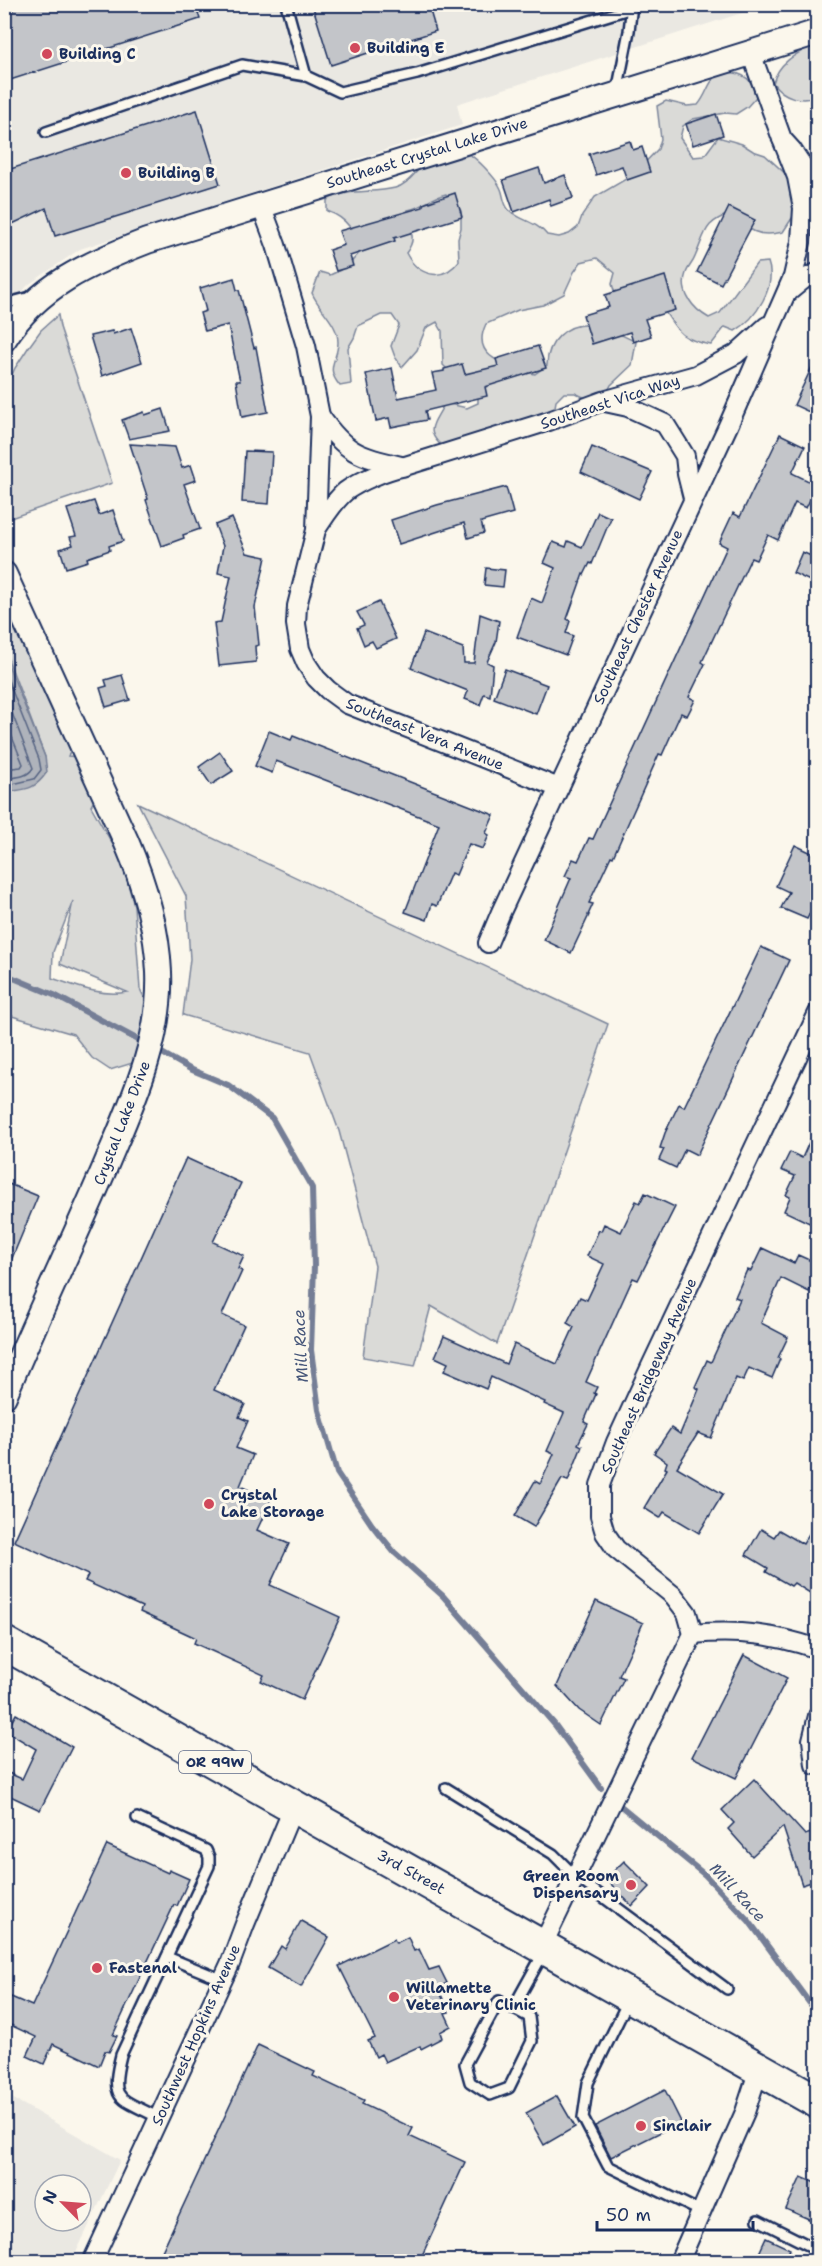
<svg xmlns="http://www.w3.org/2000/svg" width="822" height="2266" viewBox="0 0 822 2266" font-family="'Shantell Sans',sans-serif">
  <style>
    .built { fill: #eae8e2; fill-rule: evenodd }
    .green { fill: #dadad7; stroke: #7a849a; stroke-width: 1.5; fill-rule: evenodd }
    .water { fill: #afb3bb; stroke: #747e96; stroke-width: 1.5 }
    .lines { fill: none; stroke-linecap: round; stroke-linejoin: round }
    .shore { stroke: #566483; stroke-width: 1.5 }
    .stream { stroke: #747e96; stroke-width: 6 }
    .building { fill: #c3c5c9; stroke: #1b2f5e; stroke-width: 1.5 }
    .lane-casing { stroke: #1b2f5e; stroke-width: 14 }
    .street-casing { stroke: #1b2f5e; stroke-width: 22 }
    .secondary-casing { stroke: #1b2f5e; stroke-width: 28 }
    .highway-casing { stroke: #1b2f5e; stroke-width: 36 }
    .lane { stroke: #fbf7ec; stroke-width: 9 }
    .street { stroke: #fbf7ec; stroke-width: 18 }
    .secondary { stroke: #fbf7ec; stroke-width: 24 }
    .highway { stroke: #fbf7ec; stroke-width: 32 }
    .poi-dot { fill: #d1495b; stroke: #fbf7ec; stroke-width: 2 }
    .labels { text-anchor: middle; stroke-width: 6; stroke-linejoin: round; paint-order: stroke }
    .shield { fill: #fbf7ec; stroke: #5e6b89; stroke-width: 1.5 }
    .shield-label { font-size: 14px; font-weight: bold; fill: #1b2f5e }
    .poi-label { font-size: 15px; font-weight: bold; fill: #1b2f5e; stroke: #fbf7ec; text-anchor: start }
    .street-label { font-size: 15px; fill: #1b2f5e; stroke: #fbf7ec }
    .water-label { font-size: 16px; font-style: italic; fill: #47577a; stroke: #fbf7ec }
  </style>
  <rect width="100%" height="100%" fill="#fbf7ec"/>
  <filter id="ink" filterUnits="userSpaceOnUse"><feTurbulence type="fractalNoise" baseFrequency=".0167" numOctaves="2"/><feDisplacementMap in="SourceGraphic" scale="12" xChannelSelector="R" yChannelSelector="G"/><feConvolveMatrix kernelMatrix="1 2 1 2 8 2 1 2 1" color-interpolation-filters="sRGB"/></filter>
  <g filter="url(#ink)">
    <g class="built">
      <polygon points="5,5 767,5 457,104 462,125 80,249 28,285 5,312"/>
      <path d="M5,2094l115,66 -48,101h-67zM45,2185h36v36h-36z"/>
    </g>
    <g class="green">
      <path d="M817,43v53c-16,7 -34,1 -44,-13 6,-22 25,-30 44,-40z"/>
      <path d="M725,72c18,0 29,8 31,25l-9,10 -11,7 -11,-1 -32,6 -10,7 -3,12 13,19 11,-1 14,-19 24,7 11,7 12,4 25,23 6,34 -13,20c-26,6 -33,-1 -51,-19 -28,9 -26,19 -37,44 -2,6 -7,10 -9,16 -7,19 7,36 23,45l11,-5 37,-50 11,-1c9,24 -12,57 -33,69l-10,-4 -14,18c-38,-7 -34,-19 -55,-46l-41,-5 -3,-10 3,-11 -18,-15 -16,4 -7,10 -10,22 -21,11 -25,5 -32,14c-17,35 23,41 49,50l12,-9c0,-22 19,-43 44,-40 15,2 31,10 45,17l-4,23 -21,20 -6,11 -9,7 -21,-10h-11l-8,8 -2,12 -104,41c-25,-23 -21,-23 -5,-51l22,5 11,-5v-11l-27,-19 -8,-8 -1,-34 -5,-9 -11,6 -9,22 -15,17 -7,-10 -4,-11 8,-21 -7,-10h-11l-23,11 -4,12 -6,10 3,36 -11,2c-16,-19 -2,-25 -2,-44 0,-19 -19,-32 -26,-49l8,-21 10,3c13,-5 21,-11 29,-22 -2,-21 -12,-35 -32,-42v-11c21,-12 45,-6 68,-12 16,-4 22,-22 36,-28 8,-3 23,-10 31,-9 11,2 35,28 39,38 3,7 2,15 8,21 11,11 27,11 38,25l12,2 10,-3 9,-7 4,-11 13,-19 38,-22 25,-26 3,-10 -4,-33 9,-5 21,5 11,-1c12,-14 8,-26 27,-33zM446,194l9,7 6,10v17l-3,11 1,22c-17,22 -41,15 -53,-8 8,-11 9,-19 -1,-29l3,-14c16,-3 21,-12 38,-16z"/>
      <polygon points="58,315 60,327 112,483 5,520 5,390 15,368 28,348 41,330"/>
      <path d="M5,589l76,136 -13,31 26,2 11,21 -14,27 31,55 12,45 6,83 10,20 -14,53 -26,8 -18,-12 -19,-24 -68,-20 -1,-241 41,-16 -40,-106zM73,901l-13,63 67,28c-26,5 -51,-6 -75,-14l1,-26z"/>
      <polygon points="138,803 608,1024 497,1344 431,1306 415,1366 363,1357 375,1266 339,1131 310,1052 183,1015 190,959 186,896"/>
    </g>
    <path class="water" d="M4,654l41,103 2,15c-13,19 -21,17 -42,20z"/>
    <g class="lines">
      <g class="shore">
        <polyline points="4,670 39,759 41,770 34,779 4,786"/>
        <path d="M4,692l29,76c-6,10 -18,9 -29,11"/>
        <polyline points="4,717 23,764 21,767 4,769"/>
      </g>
      <g class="stream">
        <polyline points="4,974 54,995 146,1044"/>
        <polyline points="155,1049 190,1069 228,1085 272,1118 312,1188 314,1266 311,1350 319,1410 337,1473 372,1525 394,1552 443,1596 555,1725 601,1788"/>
        <polyline points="622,1807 705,1875 749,1921 811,2005 818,2010"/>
      </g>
    </g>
    <g class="building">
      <polygon points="16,4 195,4 200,19 4,82 4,26"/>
      <polygon points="312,4 428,4 436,31 331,65"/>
      <polygon points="197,110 220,184 55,236 46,208 4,228 4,171"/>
      <polygon points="716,114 723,135 693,145 686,124"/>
      <polygon points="630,141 633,150 642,147 650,172 627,180 622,166 596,175 589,154"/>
      <polygon points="539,168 544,183 565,175 573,198 551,206 549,199 514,212 503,180"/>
      <polygon points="455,193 462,217 394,238 395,241 350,256 353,266 336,271 329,250 344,245 339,231 423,207 423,204"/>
      <polygon points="729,207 755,220 721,284 697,272"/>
      <polygon points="665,276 675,310 645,319 651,336 633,342 630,332 592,344 583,315 609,307 605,295"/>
      <polygon points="234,278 237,290 239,290 254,348 256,347 268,412 242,417 236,381 240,381 228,325 205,331 200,313 206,311 200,288"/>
      <polygon points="131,328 142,362 102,376 90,336 112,331 113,334"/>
      <polygon points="538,346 546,368 485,387 487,396 425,411 427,420 391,427 389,418 376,421 366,374 392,368 398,398 436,390 432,373 444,371 444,369 462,364 465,374 498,366 496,359"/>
      <polygon points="818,354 818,416 794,405"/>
      <polygon points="163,409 170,431 129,439 122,420 144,412 145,415"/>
      <polygon points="780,434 805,446 792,473 817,485 806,508 795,503 778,540 768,535 756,560 751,558 702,662 705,664 689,697 695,700 687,716 681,713 662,755 659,754 613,857 611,856 589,903 593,904 588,915 589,915 571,953 544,940 571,878 565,876 573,859 578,861 589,838 593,839 727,547 719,543 733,513 740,517"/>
      <polygon points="130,444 175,447 182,468 191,465 196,480 184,484 200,529 183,535 184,538 162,546 146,500 148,499"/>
      <polygon points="592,447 652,472 639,499 581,472"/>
      <polygon points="245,451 272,452 269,504 242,502"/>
      <polygon points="506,487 513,513 481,522 484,533 468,538 464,523 399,544 391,520 437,505"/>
      <polygon points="94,501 99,515 113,510 123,541 109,546 110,550 87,558 88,561 66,568 60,549 73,545 70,537 76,536 67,509"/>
      <polygon points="598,512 611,518 592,564 590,563 584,575 583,574 567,619 570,621 566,633 573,636 566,655 517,637 531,598 542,603 555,568 544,563 553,542 566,547 568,541 582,547"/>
      <polygon points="232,518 247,553 266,557 255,607 259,645 255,646 256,662 219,666 214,623 221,622 231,576 218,573 223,546 215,525"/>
      <polygon points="802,552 818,559 818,570 812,582 793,573"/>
      <polygon points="486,568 505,570 503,587 484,585"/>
      <polygon points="379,602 396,639 376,648 372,641 364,645 357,628 364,625 357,612"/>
      <polygon points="480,614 499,621 496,642 487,662 493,665 490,696 484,694 480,705 465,699 468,691 411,668 424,633 463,648 464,663 474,663"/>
      <polygon points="505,669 547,685 536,714 494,698"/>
      <polygon points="122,675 130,700 106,707 100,688 107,686 105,680"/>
      <polygon points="269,731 291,740 293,736 494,815 486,833 489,835 483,849 469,844 456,875 451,873 437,906 432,904 427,920 405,912 439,824 276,761 272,773 255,766"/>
      <polygon points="220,752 233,771 211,785 199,767"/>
      <polygon points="795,845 818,856 818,896 807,919 781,908 789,892 776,886"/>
      <polygon points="761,947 789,960 697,1155 685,1149 676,1168 659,1160 664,1149 660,1148 665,1133 679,1104 684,1107"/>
      <polygon points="818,1122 818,1227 784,1211 790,1197 786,1195 795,1176 781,1170 790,1152 802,1158"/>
      <polygon points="186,1158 241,1183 213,1242 244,1256 238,1269 242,1271 222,1315 244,1325 214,1390 245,1404 239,1417 248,1421 236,1448 253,1455 240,1486 271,1500 257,1530 289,1544 270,1585 340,1617 302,1700 261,1681 264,1675 194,1643 196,1638 140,1612 142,1607 85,1581 88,1575 14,1541"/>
      <polygon points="4,1182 38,1196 5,1275 4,1275"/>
      <polygon points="645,1193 675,1207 638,1280 633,1278 586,1382 597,1387 594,1393 596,1394 584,1422 588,1424 578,1444 582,1446 568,1481 562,1479 534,1527 515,1516 535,1481 540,1484 554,1454 547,1451 564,1413 544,1404 545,1402 491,1377 486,1389 444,1371 448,1363 435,1357 444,1336 506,1364 514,1344 557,1364 574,1327 567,1323 580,1297 587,1300 604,1264 587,1256 599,1230 601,1231 604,1224 621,1232 636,1201 640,1203"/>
      <polygon points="762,1248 794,1263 798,1255 818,1264 818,1292 810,1289 809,1292 781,1278 761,1323 788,1337 778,1358 780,1359 772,1378 749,1368 743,1381 736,1378 711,1438 698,1433 677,1467 723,1494 699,1533 664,1512 660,1518 644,1508 667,1469 665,1468 667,1462 654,1453 671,1428 680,1434 699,1389 695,1387 707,1360 711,1362 740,1299 735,1297 747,1270 751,1271"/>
      <polygon points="818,1518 818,1598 794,1583 791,1586 766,1572 768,1568 746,1555 761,1529 774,1537 779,1530 803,1544"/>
      <polygon points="596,1601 643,1623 619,1676 624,1678 601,1725 579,1710 557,1686"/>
      <polygon points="744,1655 787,1678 736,1778 692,1757"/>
      <polygon points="16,1714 72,1747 40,1810 4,1793 4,1771 22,1779 36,1749 6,1731"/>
      <polygon points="754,1779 805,1835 818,1831 818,1880 802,1885 783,1827 752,1856 728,1829 734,1823 722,1810"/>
      <polygon points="107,1845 168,1873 169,1870 189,1879 177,1906 174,1905 113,2035 117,2036 109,2052 105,2051 99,2066 53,2044 44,2064 27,2056 36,2037 4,2022 4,1994 32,2006"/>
      <polygon points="624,1861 650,1887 632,1906 606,1879"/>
      <polygon points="301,1921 329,1937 301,1987 268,1968 281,1946 285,1949"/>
      <polygon points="408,1937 414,1951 419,1949 429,1970 439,1967 447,1983 438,1988 449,2012 445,2013 451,2026 440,2032 442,2038 421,2049 420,2046 385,2062 381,2054 376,2057 368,2041 375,2038 339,1966 394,1939 396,1943"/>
      <polygon points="258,2045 315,2072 313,2076 364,2100 362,2104 413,2128 409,2136 465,2162 419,2262 157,2262"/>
      <polygon points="665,2090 681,2122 611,2157 595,2126"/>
      <polygon points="557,2096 575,2127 544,2145 526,2113"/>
      <polygon points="801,2177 818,2184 818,2223 786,2209"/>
      <polygon points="766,2238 790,2249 784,2262 755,2262"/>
    </g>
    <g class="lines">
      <defs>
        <g id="lane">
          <polyline points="286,4 306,76"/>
          <polyline points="617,92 629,31 632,4"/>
          <polyline points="46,132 242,65 306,76 340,92 417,74 632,8"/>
          <polyline points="4,304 31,297"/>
          <polyline points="446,1788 553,1854 576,1877 727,1989"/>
          <path d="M137,1818l69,32 3,7v9l-88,189c-12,48 -1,42 38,63"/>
          <polyline points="167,1957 223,1980"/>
          <polygon points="499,2001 529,2017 532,2041 509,2088 490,2095 470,2082 465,2064"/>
          <polyline points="628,2001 588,2083 583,2118 608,2166 702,2212"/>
          <polyline points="513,2008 544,1952"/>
          <polyline points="758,2220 818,2250"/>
        </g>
        <g id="street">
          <polyline points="751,53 782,139 792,150 818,189"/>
          <polyline points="261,205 276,245 306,346 320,416 316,530 297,606 296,624 300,649 306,663 316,678 328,690 347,704 559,788"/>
          <polyline points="787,293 804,279 818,272"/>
          <polyline points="605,402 628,407 665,424 685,456 687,474 693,498"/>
          <path d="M320,416c26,37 38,40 81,50"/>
          <path d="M317,528c8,-12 17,-27 29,-37 14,-10 40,-21 56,-24l147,-46 54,-20 93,-26 40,-21 31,-28"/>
          <polyline points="488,943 501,912 728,426 793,277 801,242 803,208 797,177 782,139"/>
          <path d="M693,1634c46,-4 81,0 125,15"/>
          <polyline points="815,1765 812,1740 818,1716"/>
          <polyline points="542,1946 693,1634 687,1613 674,1596 616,1549 605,1533 600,1516 600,1485 616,1442 651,1366 818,1013"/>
          <polyline points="92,2262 230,1964 245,1924 294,1806"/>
          <polyline points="679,2262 745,2112 759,2069"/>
        </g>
        <g id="secondary">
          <path d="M4,339c34,-54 86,-76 143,-98l671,-209"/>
          <path d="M4,574l122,267c18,42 31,85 33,131 3,69 -28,133 -54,195 -33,77 -69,152 -101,229"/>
        </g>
        <polyline id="highway" points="4,1643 818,2102"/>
      </defs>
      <use href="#lane" class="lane-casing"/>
      <use href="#street" class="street-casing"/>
      <use href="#secondary" class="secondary-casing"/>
      <use href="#highway" class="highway-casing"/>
      <use href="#lane" class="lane"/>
      <use href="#street" class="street"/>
      <use href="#secondary" class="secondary"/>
      <use href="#highway" class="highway"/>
    </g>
  </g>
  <g class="poi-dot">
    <circle cx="355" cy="48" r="6"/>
    <circle cx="47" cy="54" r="6"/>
    <circle cx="126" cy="173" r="6"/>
    <circle cx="209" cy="1504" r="6"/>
    <circle cx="631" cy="1885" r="6"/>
    <circle cx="97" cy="1968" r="6"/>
    <circle cx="394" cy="1997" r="6"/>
    <circle cx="641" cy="2126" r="6"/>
  </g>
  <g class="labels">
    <rect class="shield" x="179" y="1751" width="72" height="22" rx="4.5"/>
    <g class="shield-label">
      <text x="215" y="1767">OR 99W</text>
    </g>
    <g class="poi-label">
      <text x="367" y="53">Building E</text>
      <text x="59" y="59">Building C</text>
      <text x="138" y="178">Building B</text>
      <text x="221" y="1500">Crystal<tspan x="221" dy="17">Lake Storage</tspan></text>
      <text x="619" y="1881" text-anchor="end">Green Room<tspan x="619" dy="17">Dispensary</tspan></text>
      <text x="109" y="1973">Fastenal</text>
      <text x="406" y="1993">Willamette<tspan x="406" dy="17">Veterinary Clinic</tspan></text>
      <text x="653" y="2131">Sinclair</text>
    </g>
    <g class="street-label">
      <text transform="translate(427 153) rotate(-17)" y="5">Southeast Crystal Lake Drive</text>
      <text transform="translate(610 402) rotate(-18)" y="5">Southeast Vica Way</text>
      <text transform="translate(638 617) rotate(-65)" y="5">Southeast Chester Avenue</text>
      <text transform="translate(425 734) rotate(22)" y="5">Southeast Vera Avenue</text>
      <text transform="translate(122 1123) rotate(-69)" y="5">Crystal Lake Drive</text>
      <text transform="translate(649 1376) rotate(-66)" y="5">Southeast Bridgeway Avenue</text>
      <text transform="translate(411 1872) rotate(29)" y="5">3rd Street</text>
      <text transform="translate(196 2035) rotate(-66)" y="5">Southwest Hopkins Avenue</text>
    </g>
    <g class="water-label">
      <text transform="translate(300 1346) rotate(-93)" y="6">Mill Race</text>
      <text transform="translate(738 1892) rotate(47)" y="6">Mill Race</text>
    </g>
  </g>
  <rect width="822" height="2266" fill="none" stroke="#fbf7ec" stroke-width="24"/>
  <rect x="12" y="12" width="798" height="2242" fill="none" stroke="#1b2f5e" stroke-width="2" filter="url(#ink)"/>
  <g transform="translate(63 2203) rotate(295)"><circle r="28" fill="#fbf7ec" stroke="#a1a7b3" stroke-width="1.5"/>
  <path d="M0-4.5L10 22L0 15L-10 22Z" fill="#d1495b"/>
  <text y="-9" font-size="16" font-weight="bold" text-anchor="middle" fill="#1b2f5e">N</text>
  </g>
  <path d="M597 2221v9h156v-9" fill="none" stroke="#1b2f5e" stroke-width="3"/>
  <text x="606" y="2221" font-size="18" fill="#1b2f5e" stroke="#fbf7ec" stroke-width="4.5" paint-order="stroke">50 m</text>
</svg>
